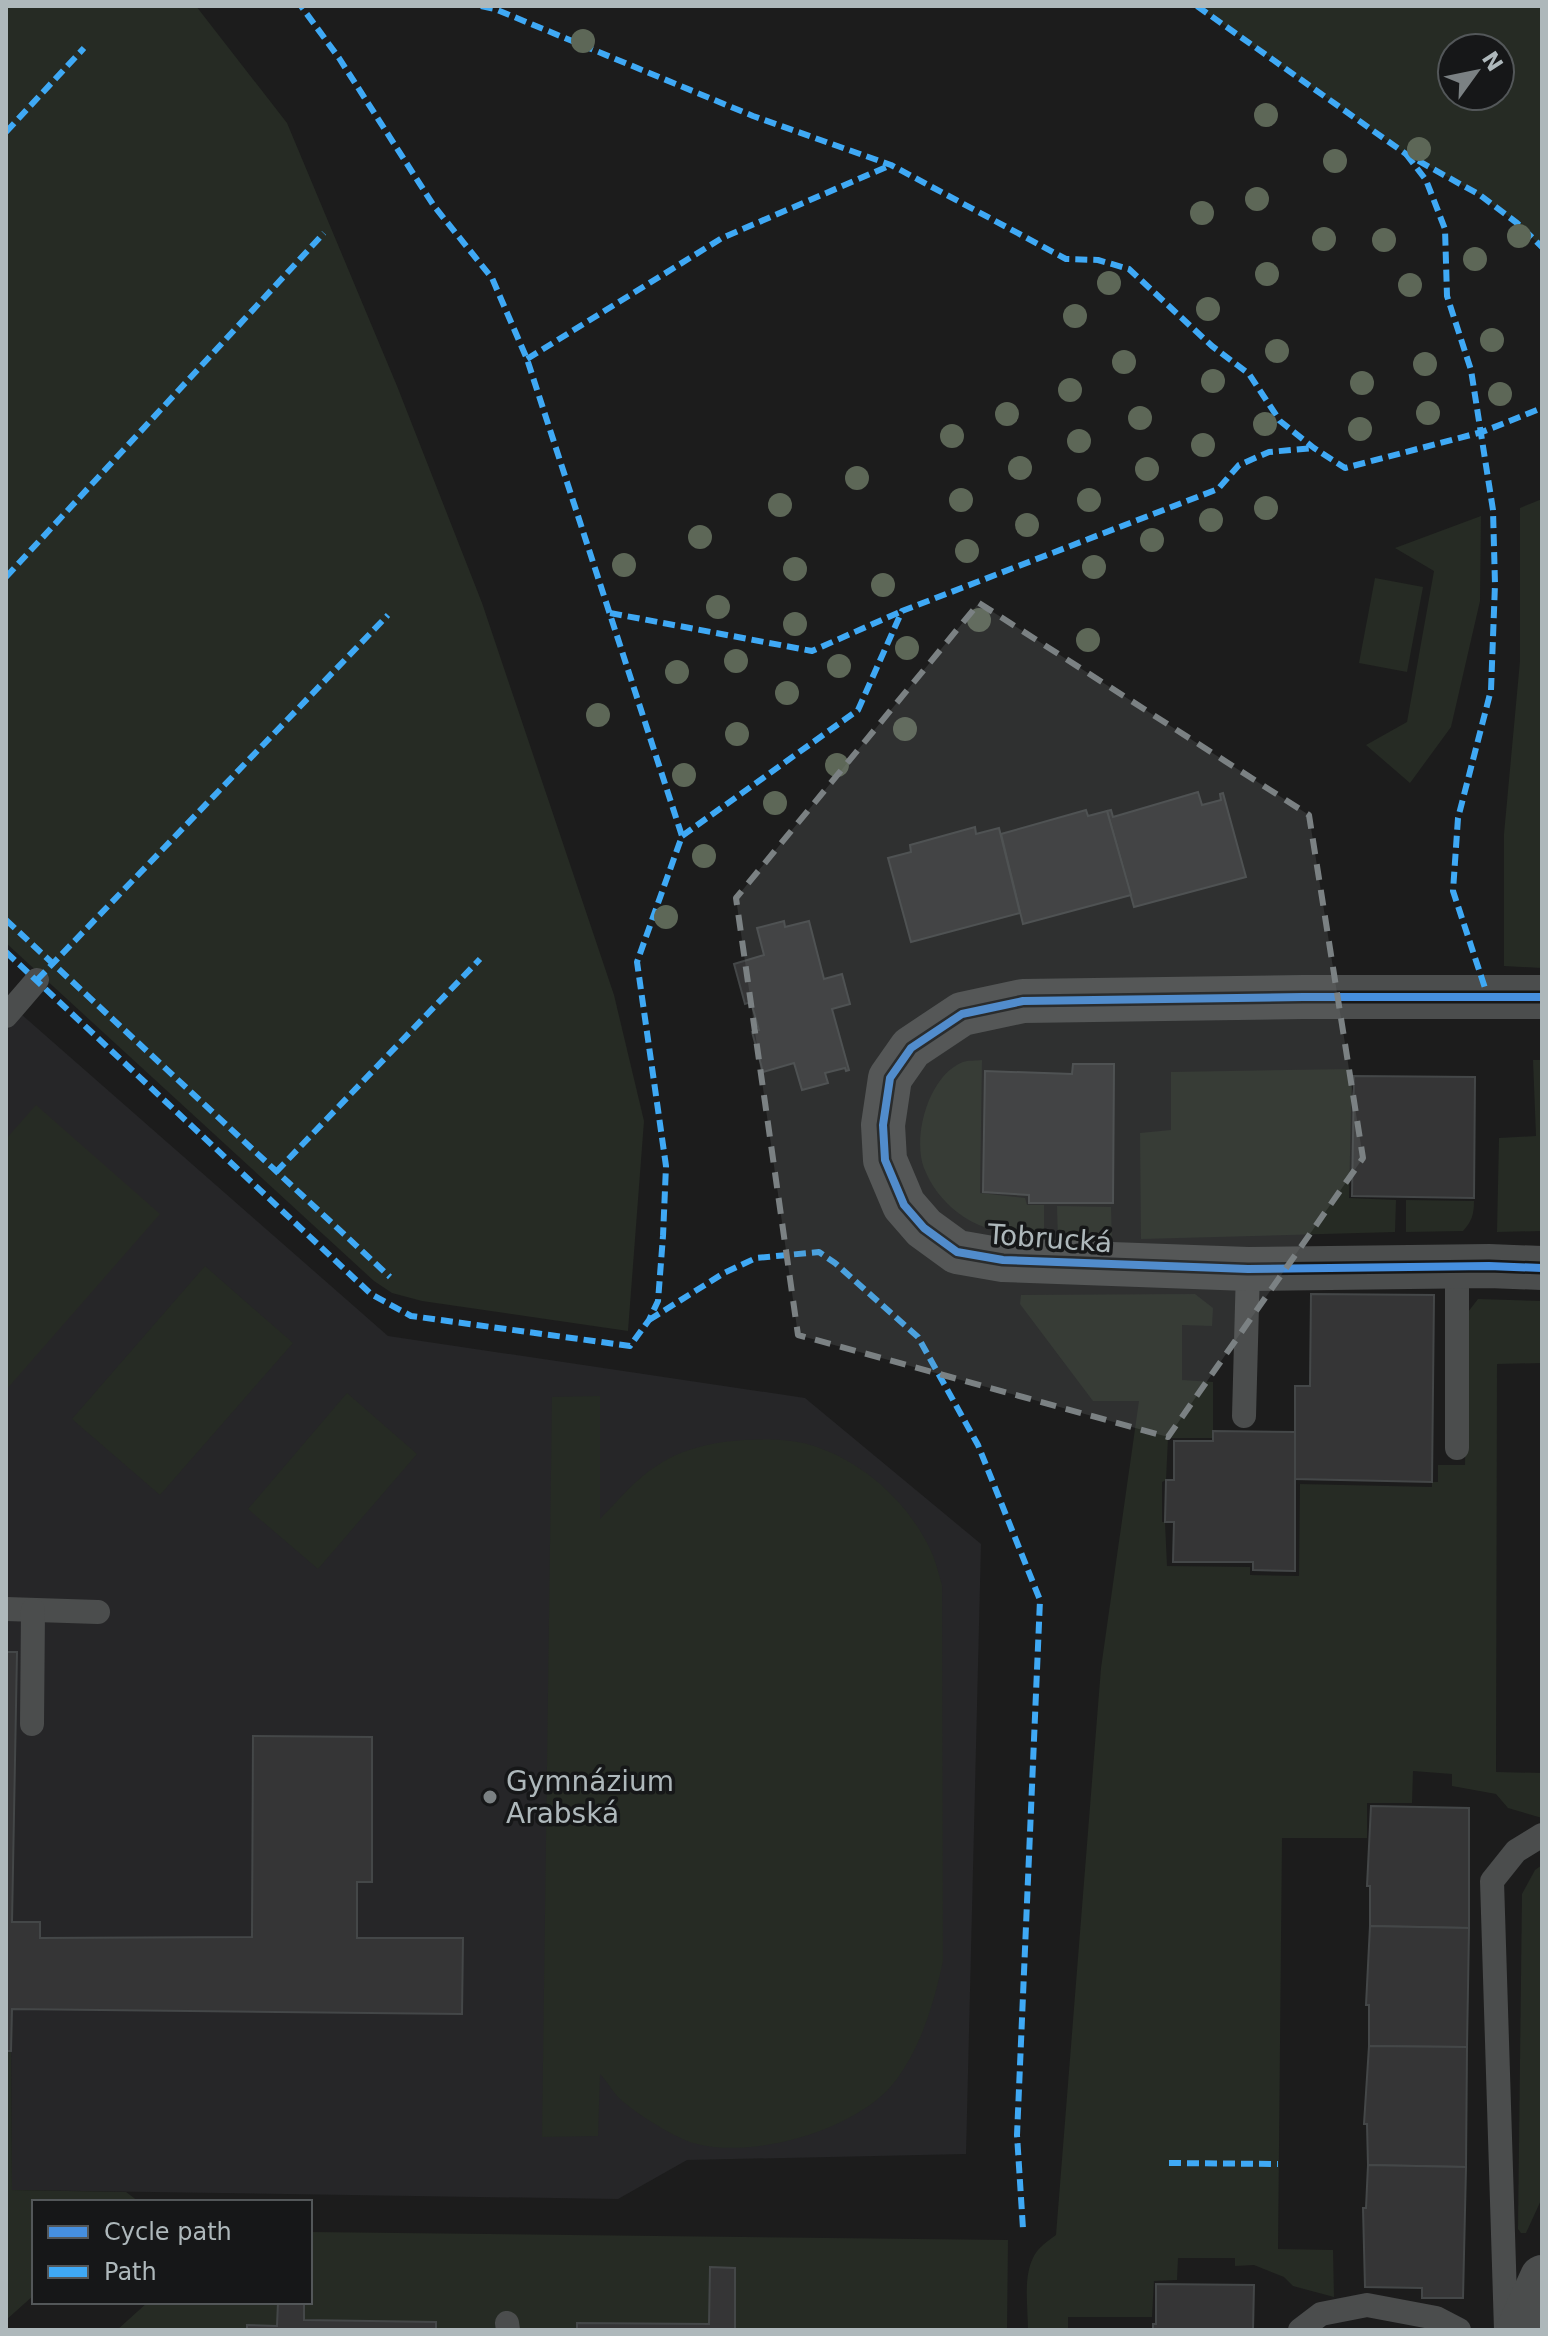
<svg xmlns="http://www.w3.org/2000/svg" width="1548" height="2336" viewBox="0 0 1548 2336" font-family="'DejaVu Sans',sans-serif">
  <style>
    .built { fill: #262628 }
    .green { fill: #262b24; fill-rule: evenodd }
    .building { fill: #353536; stroke: #444748; stroke-width: 2 }
    .lines { fill: none; stroke-linecap: round; stroke-linejoin: round }
    .service { stroke: #4b4d4d; stroke-width: 24 }
    .minor { stroke: #4b4d4d; stroke-width: 44 }
    .quiet { stroke: #3fa9f5; stroke-width: 6; stroke-dasharray: 12 6; stroke-linecap: butt }
    .cycleway-casing { stroke: #161718; stroke-width: 13 }
    .cycleway { stroke: #468fdf; stroke-width: 8 }
    .tree { fill: #5d6757 }
    .marked { fill: #7b8183; fill-opacity: 0.2; stroke: #7b8183; stroke-width: 6; stroke-dasharray: 16 10; stroke-linejoin: round }
    .poi-dot { fill: #7b8183; stroke: #161718; stroke-width: 3 }
    .labels { text-anchor: middle; stroke-width: 7; stroke-linejoin: round; paint-order: stroke }
    .street-label { font-size: 28px; fill: #aeb8bb; stroke: #161718 }
    .poi-label { font-size: 28px; fill: #aeb8bb; stroke: #161718; text-anchor: start }
  </style>
  <rect width="100%" height="100%" fill="#1c1c1c"/>
  <polygon class="built" points="21,1014 388,1336 805,1398 981,1544 966,2154 687,2160 618,2199 12,2190 11,2052 6,2051 6,1031"/>
  <g class="green">
    <polygon points="6,6 196,6 287,123 397,386 482,603 614,995 644,1121 628,1331 422,1301 392,1293 374,1281 6,943"/>
    <path d="M1197,6h345v241l-25,-24 -37,-28 -74,-41zM1452,48h48v48h-48z"/>
    <polygon points="1542,499 1542,968 1504,966 1504,834 1520,661 1520,508"/>
    <polygon points="1481,516 1480,601 1451,727 1410,783 1366,745 1407,722 1434,571 1395,548"/>
    <polygon points="1375,578 1423,587 1407,672 1359,663"/>
    <path d="M982,1060l-2,133 45,5 2,7h17v33c-31,-3 -62,-6 -87,-26 -14,-11 -26,-26 -33,-44 -12,-32 5,-93 39,-106 5,-2 13,-1 19,-2z"/>
    <polygon points="1533,1060 1542,1060 1542,1231 1497,1232 1499,1138 1536,1136"/>
    <polygon points="1352,1069 1349,1198 1396,1200 1395,1232 1141,1239 1140,1133 1171,1130 1171,1072"/>
    <polygon points="36,1105 160,1214 6,1390 6,1139"/>
    <path d="M1406,1200l68,1c0,13 -2,20 -11,30l-57,1z"/>
    <polygon points="1057,1206 1111,1207 1112,1244 1058,1241"/>
    <polygon points="205,1266 293,1343 160,1495 72,1419"/>
    <path d="M1195,1294l18,14 -1,18 -30,-1v55l31,2v56h-45l-2,42 -4,2v40h3l2,44 83,1v8l49,1 1,-92 132,3v-5h6v-17h27l3,-153 10,-13 64,2v62l-45,1 -1,408 46,1v45l-34,-10 -12,-14 -44,-8v-12l-39,-3 -1,32h-45v35h-85l-4,411 55,1 1,47 -41,-11 -9,-9 -30,-12 -19,1v-8h-57l-1,22 -23,1 -2,36h-84v13h-40c0,-22 -5,-52 5,-72 4,-10 15,-17 23,-23l45,-567 38,-267h-46l-73,-97 1,-9z"/>
    <polygon points="347,1393 417,1454 318,1569 248,1509"/>
    <path d="M600,1396v123c19,-19 35,-40 58,-54 25,-17 57,-23 86,-25 24,-1 51,-1 73,7 48,17 88,53 111,98 7,12 10,27 14,40l1,376c-9,42 -21,83 -46,118 -36,50 -141,80 -200,65 -19,-4 -64,-32 -78,-46 -7,-7 -12,-17 -19,-24l-2,62 -56,1 10,-740z"/>
    <polygon points="1542,1865 1542,2198 1526,2233 1521,2233 1518,2229 1522,1894 1535,1870"/>
    <polygon points="6,2051 11,2051 12,2190 126,2192 138,2201 34,2202 34,2295 6,2320"/>
    <polygon points="310,2232 1008,2240 1007,2330 735,2330 735,2268 710,2268 709,2324 577,2330 436,2330 435,2322 304,2320 304,2302 310,2302"/>
    <polygon points="148,2302 278,2302 277,2326 248,2325 247,2330 117,2330"/>
  </g>
  <g class="building">
    <polygon points="1198,792 1202,805 1221,800 1220,794 1223,793 1246,877 1134,907 1107,811 1111,810 1113,817"/>
    <polygon points="1086,810 1088,816 1107,811 1131,895 1023,924 1001,834"/>
    <polygon points="975,827 976,834 999,828 1020,913 911,942 888,858 911,852 910,845"/>
    <polygon points="784,921 785,927 809,921 824,979 842,974 850,1004 832,1009 849,1070 846,1071 845,1068 825,1073 828,1083 802,1090 794,1063 763,1072 752,1032 759,1030 751,1002 745,1004 734,964 764,955 757,928"/>
    <polygon points="1073,1064 1114,1064 1113,1203 1029,1203 1029,1195 983,1192 985,1071 1072,1074"/>
    <polygon points="1354,1076 1475,1077 1474,1198 1352,1196"/>
    <polygon points="1311,1294 1434,1295 1432,1482 1295,1479 1295,1386 1310,1386"/>
    <polygon points="1213,1431 1295,1432 1295,1571 1253,1570 1253,1562 1173,1562 1174,1522 1165,1522 1166,1480 1174,1480 1174,1441 1213,1441"/>
    <polygon points="6,1652 17,1652 12,1922 40,1922 40,1938 252,1937 253,1736 372,1737 372,1882 357,1882 357,1938 463,1938 462,2014 12,2009 11,2051 6,2051"/>
    <polygon points="1371,1806 1469,1808 1469,1928 1370,1926 1370,1886 1367,1886"/>
    <polygon points="1370,1926 1469,1928 1467,2047 1369,2046 1369,2005 1366,2005"/>
    <polygon points="1369,2046 1467,2047 1466,2167 1368,2165 1367,2124 1364,2124"/>
    <polygon points="1368,2165 1466,2167 1463,2298 1422,2298 1422,2288 1365,2287 1363,2208 1366,2208"/>
    <polygon points="710,2267 735,2268 735,2330 765,2330 577,2330 577,2323 709,2324"/>
    <polygon points="1156,2284 1254,2285 1253,2330 1153,2330 1153,2324 1156,2324"/>
    <polygon points="278,2302 304,2302 304,2320 436,2322 436,2330 247,2330 247,2325 277,2326"/>
  </g>
  <g class="lines">
    <g class="service">
      <polyline points="6,1016 37,980"/>
      <polyline points="1244,1416 1248,1269"/>
      <polyline points="1457,1448 1457,1267"/>
      <polyline points="6,1609 98,1612"/>
      <polyline points="32,1724 33,1610"/>
      <polyline points="507,2323 508,2330"/>
      <polyline points="1300,2330 1321,2314 1367,2305 1436,2318 1459,2330"/>
      <polyline points="1506,2330 1492,1881 1516,1851 1542,1835"/>
    </g>
    <g class="minor">
      <polyline points="1542,997 1303,997 1023,1001 962,1014 911,1048 890,1078 883,1125 885,1160 904,1205 924,1228 957,1252 1003,1260 1248,1269 1489,1266 1542,1268"/>
      <polyline points="1518,2330 1542,2277"/>
    </g>
    <g class="quiet">
      <polyline points="481,6 495,9 753,116 891,165 1066,259 1098,260 1129,269 1212,346 1249,374 1280,421 1314,448 1345,468 1482,432 1542,408"/>
      <polyline points="1197,6 1406,154 1480,195 1517,223 1542,247"/>
      <polyline points="6,132 84,48"/>
      <polyline points="1406,154 1426,180 1445,229 1447,296 1471,370 1493,510 1495,584 1491,690 1458,818 1453,891 1488,997"/>
      <polyline points="527,359 722,238 891,165"/>
      <polyline points="6,577 324,233"/>
      <polyline points="610,613 812,651 902,611"/>
      <polyline points="682,836 858,710 902,611 1218,489 1239,465 1269,452 1314,448"/>
      <polyline points="6,920 390,1277"/>
      <polyline points="6,952 371,1294 411,1316 630,1346 649,1320 658,1301 663,1236 666,1166 637,962 682,836 527,359 492,278 434,206 339,58 301,6"/>
      <polyline points="37,980 388,615"/>
      <polyline points="276,1172 480,959"/>
      <polyline points="649,1320 724,1273 756,1258 819,1252 835,1263 918,1337 978,1445 1040,1600 1017,2135 1023,2229"/>
      <polyline points="1169,2163 1278,2164"/>
    </g>
    <defs>
      <polyline id="cycleway" points="1542,997 1303,997 1023,1001 962,1014 911,1048 890,1078 883,1125 885,1160 904,1205 924,1228 957,1252 1003,1260 1248,1269 1489,1266 1542,1268"/>
    </defs>
    <use href="#cycleway" class="cycleway-casing"/>
    <use href="#cycleway" class="cycleway"/>
  </g>
  <g class="tree">
    <circle cx="583" cy="41" r="12"/>
    <circle cx="1266" cy="115" r="12"/>
    <circle cx="1419" cy="149" r="12"/>
    <circle cx="1335" cy="161" r="12"/>
    <circle cx="1257" cy="199" r="12"/>
    <circle cx="1202" cy="213" r="12"/>
    <circle cx="1519" cy="236" r="12"/>
    <circle cx="1324" cy="239" r="12"/>
    <circle cx="1384" cy="240" r="12"/>
    <circle cx="1475" cy="259" r="12"/>
    <circle cx="1267" cy="274" r="12"/>
    <circle cx="1109" cy="283" r="12"/>
    <circle cx="1410" cy="285" r="12"/>
    <circle cx="1208" cy="309" r="12"/>
    <circle cx="1075" cy="316" r="12"/>
    <circle cx="1492" cy="340" r="12"/>
    <circle cx="1277" cy="351" r="12"/>
    <circle cx="1124" cy="362" r="12"/>
    <circle cx="1425" cy="364" r="12"/>
    <circle cx="1213" cy="381" r="12"/>
    <circle cx="1362" cy="383" r="12"/>
    <circle cx="1070" cy="390" r="12"/>
    <circle cx="1500" cy="394" r="12"/>
    <circle cx="1428" cy="413" r="12"/>
    <circle cx="1007" cy="414" r="12"/>
    <circle cx="1140" cy="418" r="12"/>
    <circle cx="1265" cy="424" r="12"/>
    <circle cx="1360" cy="429" r="12"/>
    <circle cx="952" cy="436" r="12"/>
    <circle cx="1079" cy="441" r="12"/>
    <circle cx="1203" cy="445" r="12"/>
    <circle cx="1020" cy="468" r="12"/>
    <circle cx="1147" cy="469" r="12"/>
    <circle cx="857" cy="478" r="12"/>
    <circle cx="961" cy="500" r="12"/>
    <circle cx="1089" cy="500" r="12"/>
    <circle cx="780" cy="505" r="12"/>
    <circle cx="1266" cy="508" r="12"/>
    <circle cx="1211" cy="520" r="12"/>
    <circle cx="1027" cy="525" r="12"/>
    <circle cx="700" cy="537" r="12"/>
    <circle cx="1152" cy="540" r="12"/>
    <circle cx="967" cy="551" r="12"/>
    <circle cx="624" cy="565" r="12"/>
    <circle cx="1094" cy="567" r="12"/>
    <circle cx="795" cy="569" r="12"/>
    <circle cx="883" cy="585" r="12"/>
    <circle cx="718" cy="607" r="12"/>
    <circle cx="979" cy="620" r="12"/>
    <circle cx="795" cy="624" r="12"/>
    <circle cx="1088" cy="640" r="12"/>
    <circle cx="907" cy="648" r="12"/>
    <circle cx="736" cy="661" r="12"/>
    <circle cx="839" cy="666" r="12"/>
    <circle cx="677" cy="672" r="12"/>
    <circle cx="787" cy="693" r="12"/>
    <circle cx="598" cy="715" r="12"/>
    <circle cx="905" cy="729" r="12"/>
    <circle cx="737" cy="734" r="12"/>
    <circle cx="837" cy="765" r="12"/>
    <circle cx="684" cy="775" r="12"/>
    <circle cx="775" cy="803" r="12"/>
    <circle cx="704" cy="856" r="12"/>
    <circle cx="666" cy="917" r="12"/>
  </g>
  <path class="marked" d="M979,603l330,212 54,343 -195,279 -370,-102 -62,-437z"/>
  <circle class="poi-dot" cx="490" cy="1797" r="8"/>
  <g class="labels">
    <g class="street-label">
      <text transform="translate(1050 1238) rotate(4)" y="10">Tobrucká</text>
    </g>
    <g class="poi-label">
      <text x="506" y="1791">Gymnázium<tspan x="506" dy="32">Arabská</tspan></text>
    </g>
  </g>
  <rect width="1548" height="2336" fill="none" stroke="#aeb8bb" stroke-width="16"/>
  <rect x="32" y="2200" width="280" height="104" fill="#161718" stroke="#535759" stroke-width="2"/>
  <rect x="48" y="2226" width="40" height="12" fill="#468fdf" stroke="#535759" stroke-width="2"/>
  <text x="104" y="2240" font-size="24" fill="#aeb8bb">Cycle path</text>
  <rect x="48" y="2266" width="40" height="12" fill="#3fa9f5" stroke="#535759" stroke-width="2"/>
  <text x="104" y="2280" font-size="24" fill="#aeb8bb">Path</text>
  <g transform="translate(1476 72) rotate(57)"><circle r="38" fill="#161718" stroke="#535759" stroke-width="2"/>
  <path d="M0-6L14 30L0 20L-14 30Z" fill="#7b8183"/>
  <text y="-12" font-size="22" font-weight="bold" text-anchor="middle" fill="#aeb8bb">N</text>
  </g>
</svg>
